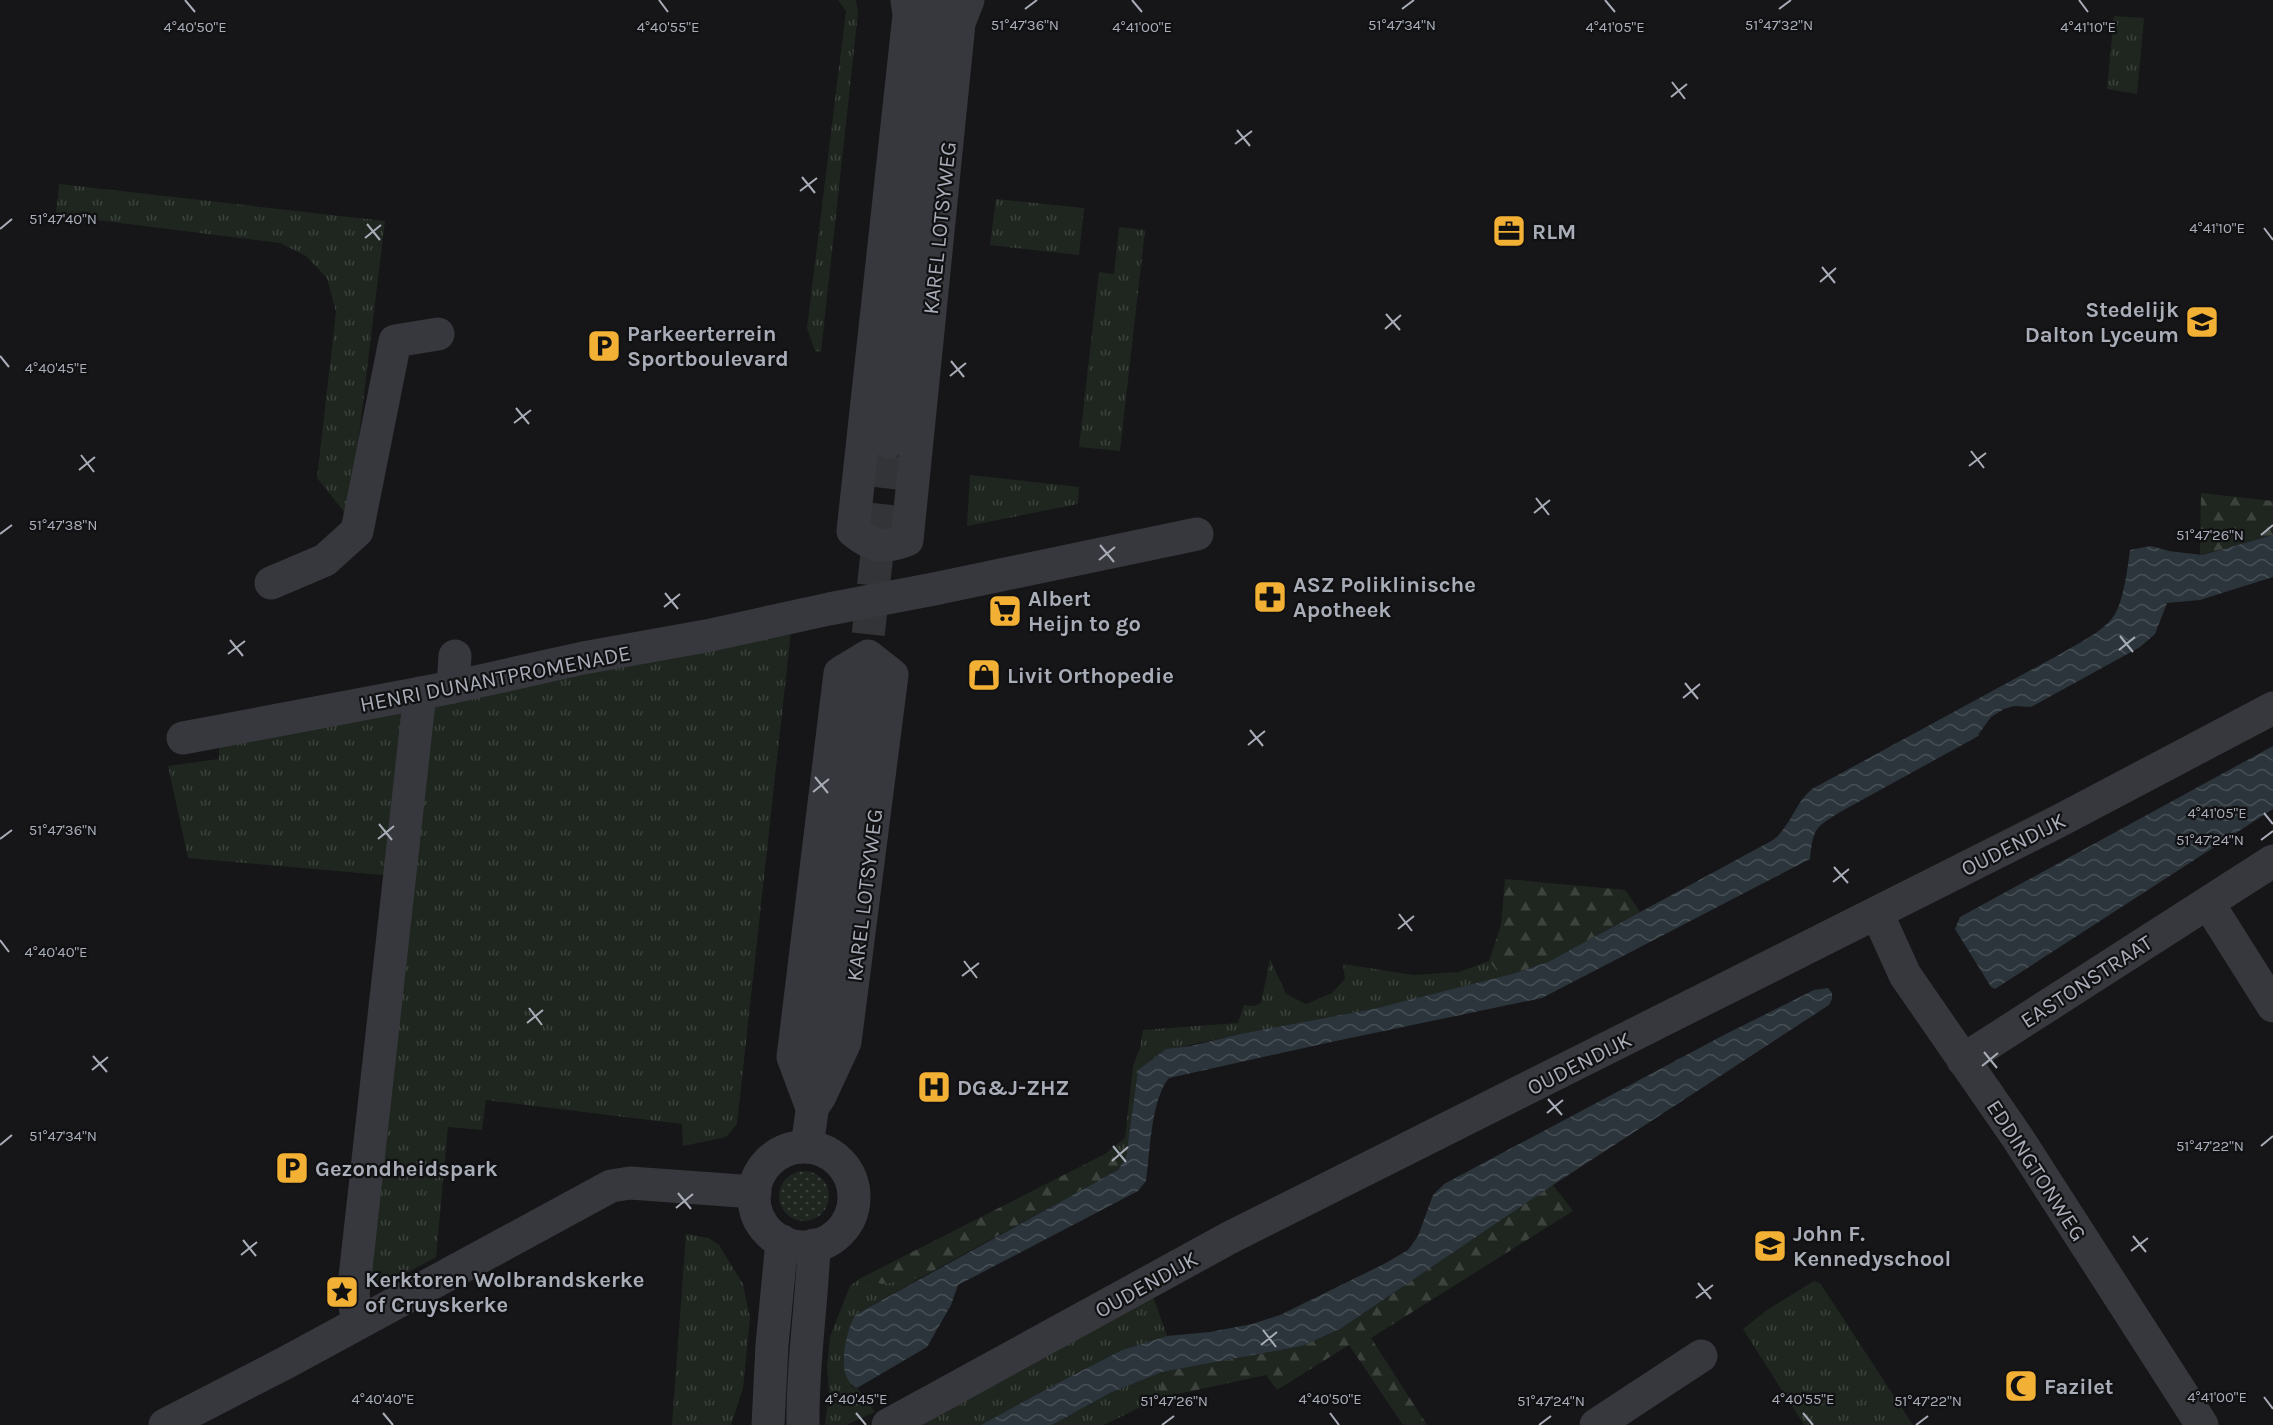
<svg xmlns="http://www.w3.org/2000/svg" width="2273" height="1425" viewBox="0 0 2273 1425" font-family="Karla,sans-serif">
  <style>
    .grass { fill: url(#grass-tufts) }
    .forest { fill: url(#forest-firs) }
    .garden { fill: url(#garden-dots) }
    .water { fill: url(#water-waves) }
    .pier { fill: #161618 }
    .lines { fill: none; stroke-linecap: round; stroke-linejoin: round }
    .minor-tunnel { stroke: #333438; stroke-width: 33; stroke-dasharray: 33 16; stroke-linecap: butt }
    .minor { stroke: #37383d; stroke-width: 33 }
    .ticks { fill: none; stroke: #a8adb8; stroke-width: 2 }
    .labels { text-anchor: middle; stroke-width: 4.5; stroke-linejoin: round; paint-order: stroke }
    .street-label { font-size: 22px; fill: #a8adb8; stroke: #111113 }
    .poi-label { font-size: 22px; font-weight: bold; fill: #a8adb8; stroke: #111113; text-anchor: start }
    .ticks-label { font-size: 15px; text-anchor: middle; fill: #a8adb8; stroke: #111113; stroke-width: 4.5; stroke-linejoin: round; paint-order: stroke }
  </style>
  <defs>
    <pattern id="grass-tufts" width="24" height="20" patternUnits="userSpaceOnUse" patternTransform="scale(1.5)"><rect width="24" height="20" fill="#1e261f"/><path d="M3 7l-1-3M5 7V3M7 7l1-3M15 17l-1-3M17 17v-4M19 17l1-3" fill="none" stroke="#3c433d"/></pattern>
    <pattern id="forest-firs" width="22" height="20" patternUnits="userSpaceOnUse" patternTransform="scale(1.5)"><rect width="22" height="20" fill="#1e261f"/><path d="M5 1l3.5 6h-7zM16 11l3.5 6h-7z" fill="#3c433d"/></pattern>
    <pattern id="garden-dots" width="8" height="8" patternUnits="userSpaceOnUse" patternTransform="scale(1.5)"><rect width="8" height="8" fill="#1e261f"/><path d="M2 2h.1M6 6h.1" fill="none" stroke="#3c433d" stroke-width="1.8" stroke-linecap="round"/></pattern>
    <pattern id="water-waves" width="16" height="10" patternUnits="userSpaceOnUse" patternTransform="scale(1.5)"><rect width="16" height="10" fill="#2c353c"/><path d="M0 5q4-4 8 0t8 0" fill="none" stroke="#485056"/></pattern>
  </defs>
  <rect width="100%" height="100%" fill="#161618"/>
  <g class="grass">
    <polygon points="838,0 856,0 858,13 821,352 815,351 807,328 846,11"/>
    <polygon points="2114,16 2144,18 2137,94 2107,89"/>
    <polygon points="59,184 385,221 349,518 317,478 336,312 327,278 306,256 280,243 56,215"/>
    <polygon points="996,199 1084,208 1079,255 990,245"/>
    <polygon points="1119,227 1145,230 1120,451 1079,447 1099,272 1114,274"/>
    <polygon points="970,475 1079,487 1078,504 967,526"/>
    <polygon points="791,631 737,1124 726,1137 683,1146 682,1124 486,1100 482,1130 448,1127 436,1257 380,1287 375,1277 359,1275 405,877 188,858 168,766 219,759 219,747"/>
    <polygon points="1270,959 1286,994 1306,1004 1332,993 1345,979 1343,964 1413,975 1459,972 1489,961 1502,977 1373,1009 1240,1034 1163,1051 1138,1070 1126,1157 1105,1154 1125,1138 1133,1066 1140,1048 1143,1030 1238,1023 1244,1005 1254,1006 1261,1003"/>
    <polygon points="686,1234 709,1238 719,1245 743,1284 750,1318 743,1388 731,1425 672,1425"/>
    <polygon points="922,1277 855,1315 851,1386 857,1388 875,1412 846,1425 825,1425 829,1392 827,1367 830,1337 850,1286 859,1279 882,1284"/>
    <polygon points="1814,1281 1820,1283 1913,1425 1804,1425 1743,1329 1767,1310"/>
    <polygon points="1152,1293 1167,1336 1122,1350 1054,1385 981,1425 906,1425"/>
    <polygon points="1162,1372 1159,1398 1104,1425 1052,1425 1110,1393"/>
  </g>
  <g class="forest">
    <polygon points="2201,493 2273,501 2273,535 2200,555"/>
    <polygon points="1505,879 1625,890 1640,912 1548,962 1502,977 1489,961 1501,925"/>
    <polygon points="1105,1154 1126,1157 1118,1170 922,1277 882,1284 859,1279"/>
    <polygon points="1553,1185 1573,1211 1371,1338 1427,1425 1403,1425 1349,1345 1277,1390 1266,1375 1159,1398 1162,1372 1302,1346 1340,1329"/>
  </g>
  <circle class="garden" cx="804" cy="1196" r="25"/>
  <g class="water">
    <path d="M2273,535v42l-73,23 -33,3 -12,31 -15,13 -298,164c-26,16 -29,16 -32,48l-268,139 -211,44 -162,36c-18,21 -19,75 -23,103l-8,10 -180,94 -7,20 -24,42 -70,41c-23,-10 -11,-56 -2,-73l263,-145 8,-13 12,-87 28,-21 25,-3 49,-12 133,-25 139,-35 36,-12 225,-122c18,-14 22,-37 39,-51l252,-137c16,-10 37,-19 49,-35 10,-12 15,-51 17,-67l21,-4 18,5 33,4z"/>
    <polygon points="2273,746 2273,809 1995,989 1991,987 1955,929 1960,917"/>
    <polygon points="1828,988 1832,993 1832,999 1829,1005 1553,1185 1340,1329 1302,1346 1162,1372 1110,1393 1052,1425 981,1425 1054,1385 1122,1350 1167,1336 1210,1332 1252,1324 1280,1315 1384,1264 1408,1250 1418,1236 1433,1195 1444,1184 1722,1036 1814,990"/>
  </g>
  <polygon class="pier" points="2014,706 2031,707 2024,714 1988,734 1978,735 1991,717 2004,709"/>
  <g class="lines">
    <polyline class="minor-tunnel" points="863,683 889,442"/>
    <g class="minor">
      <path d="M907,0l2,15 -56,516c19,16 31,18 54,9l52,-517 9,-23"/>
      <polyline points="889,442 936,0"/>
      <polyline points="271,583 325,560 357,531 395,341 438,334"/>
      <polygon points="868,656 892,675 845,1042 820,1096 812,1108 793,1057 840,673"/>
      <polyline points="453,687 455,656"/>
      <polyline points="183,738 453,687 583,658 706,636 829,609 934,589 1197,534"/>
      <polyline points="2208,903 2273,1006"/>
      <polyline points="1877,913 1905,975 2017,1137 2202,1425"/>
      <polyline points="1963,1060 2273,861"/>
      <polyline points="807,1147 840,909 863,683"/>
      <circle cx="804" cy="1197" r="50"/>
      <polyline points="358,1323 353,1295 420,693"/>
      <polyline points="165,1425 287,1362 611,1186 630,1183 755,1192"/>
      <polyline points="768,1425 772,1345 782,1241"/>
      <path d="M803,1425c-1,-61 9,-119 11,-180"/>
      <polyline points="888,1425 1229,1238 2057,822 2273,708"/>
      <polyline points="1596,1425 1701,1356"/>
    </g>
  </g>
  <path class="ticks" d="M185,0l10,12M659,0l9,12M1132,0l10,12M1605,0l10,12M2079,0l9,12M1025,9l12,-9M1402,9l12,-9M1779,9l12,-9M1672,82l13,17M1671,97l16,-13M1237,130l13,16M1235,144l17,-13M802,177l13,16M800,191l17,-13M367,224l13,16M2264,228l9,12M0,229l12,-10M365,238l16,-13M1822,267l13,16M1820,282l16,-14M1386,314l14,16M1385,329l16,-14M0,356l9,11M951,361l13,16M950,376l16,-13M516,408l13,16M514,423l17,-13M1971,451l13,17M81,455l13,17M1969,466l17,-13M79,470l16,-13M1536,498l13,17M1534,513l16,-13M0,534l12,-9M2261,535l12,-10M1100,545l14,17M1099,560l16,-13M665,593l13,16M664,607l16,-13M2120,636l13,16M230,640l13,16M2119,650l16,-13M228,654l17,-13M1685,683l13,16M1683,698l17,-14M1250,730l13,16M1248,745l17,-14M815,777l13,16M813,792l16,-13M2264,813l9,11M379,824l13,16M0,839l12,-9M378,839l16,-13M2261,840l12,-9M1834,867l14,16M1833,882l16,-13M1399,914l13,17M1398,929l16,-13M0,940l9,12M964,961l13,17M962,976l17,-13M529,1008l13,17M527,1023l16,-13M1984,1052l13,16M93,1056l14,16M1982,1066l16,-13M92,1070l16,-13M1548,1099l14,16M1547,1113l16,-13M0,1145l12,-10M1113,1146l13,16M2261,1146l12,-10M1112,1161l16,-14M678,1193l13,16M676,1208l17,-14M2133,1236l13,16M243,1240l13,16M2131,1251l17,-13M241,1255l16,-13M1698,1283l13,16M1696,1298l17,-13M1263,1330l13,17M1261,1345l16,-13M2264,1397l9,12M383,1413l10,12M856,1413l10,12M1330,1413l9,12M1803,1413l10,12M1162,1425l12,-9M1539,1425l12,-9M1916,1425l12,-9"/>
  <defs>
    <symbol id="office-square" viewBox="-11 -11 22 22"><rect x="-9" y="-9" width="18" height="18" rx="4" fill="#f2b134" stroke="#111113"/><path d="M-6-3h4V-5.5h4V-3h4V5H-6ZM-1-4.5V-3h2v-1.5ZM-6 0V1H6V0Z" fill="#111"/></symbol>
    <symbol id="school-square" viewBox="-11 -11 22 22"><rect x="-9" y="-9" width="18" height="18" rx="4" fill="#f2b134" stroke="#111113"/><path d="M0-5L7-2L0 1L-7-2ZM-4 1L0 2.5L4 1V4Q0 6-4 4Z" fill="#111"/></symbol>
    <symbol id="parking-square" viewBox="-11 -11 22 22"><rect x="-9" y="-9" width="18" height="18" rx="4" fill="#f2b134" stroke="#111113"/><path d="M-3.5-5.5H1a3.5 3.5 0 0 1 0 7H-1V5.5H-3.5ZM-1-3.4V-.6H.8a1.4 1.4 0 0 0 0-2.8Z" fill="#111"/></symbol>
    <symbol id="pharmacy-square" viewBox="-11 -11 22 22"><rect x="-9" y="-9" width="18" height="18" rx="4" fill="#f2b134" stroke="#111113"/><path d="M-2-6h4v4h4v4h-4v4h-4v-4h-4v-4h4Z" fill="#111"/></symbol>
    <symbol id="supermarket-square" viewBox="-11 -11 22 22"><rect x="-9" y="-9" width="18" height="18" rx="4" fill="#f2b134" stroke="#111113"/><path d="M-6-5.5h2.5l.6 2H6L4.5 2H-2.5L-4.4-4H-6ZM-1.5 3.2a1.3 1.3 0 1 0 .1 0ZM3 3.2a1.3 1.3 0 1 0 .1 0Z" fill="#111"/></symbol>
    <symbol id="shop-square" viewBox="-11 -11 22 22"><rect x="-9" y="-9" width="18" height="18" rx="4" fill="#f2b134" stroke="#111113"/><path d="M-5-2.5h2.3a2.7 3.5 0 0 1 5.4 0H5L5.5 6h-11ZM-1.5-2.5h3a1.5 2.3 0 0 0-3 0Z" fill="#111"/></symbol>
    <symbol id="hospital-square" viewBox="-11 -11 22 22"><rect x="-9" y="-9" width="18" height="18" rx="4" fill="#f2b134" stroke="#111113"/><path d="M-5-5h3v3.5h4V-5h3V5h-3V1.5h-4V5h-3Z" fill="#111"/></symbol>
    <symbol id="sight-square" viewBox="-11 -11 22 22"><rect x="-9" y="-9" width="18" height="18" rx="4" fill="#f2b134" stroke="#111113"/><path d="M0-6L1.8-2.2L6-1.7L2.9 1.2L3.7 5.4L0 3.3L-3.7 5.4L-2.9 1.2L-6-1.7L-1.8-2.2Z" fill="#111"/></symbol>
    <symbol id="mosque-square" viewBox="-11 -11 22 22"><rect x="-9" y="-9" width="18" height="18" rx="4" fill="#f2b134" stroke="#111113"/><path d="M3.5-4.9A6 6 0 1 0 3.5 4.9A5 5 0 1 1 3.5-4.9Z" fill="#111"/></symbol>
  </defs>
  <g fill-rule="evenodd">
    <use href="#office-square" x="1490" y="212" width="38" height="38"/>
    <use href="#school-square" x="2183" y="303" width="38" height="38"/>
    <use href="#parking-square" x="585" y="327" width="38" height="38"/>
    <use href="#pharmacy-square" x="1251" y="578" width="38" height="38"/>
    <use href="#supermarket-square" x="986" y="592" width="38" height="38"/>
    <use href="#shop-square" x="965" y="656" width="38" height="38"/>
    <use href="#hospital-square" x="915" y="1068" width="38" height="38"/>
    <use href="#parking-square" x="273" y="1149" width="38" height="38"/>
    <use href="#school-square" x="1751" y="1227" width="38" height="38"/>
    <use href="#sight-square" x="323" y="1273" width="38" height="38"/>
    <use href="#mosque-square" x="2002" y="1367" width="38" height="38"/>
  </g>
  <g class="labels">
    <g class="street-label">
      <text transform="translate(939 228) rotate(-84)" y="8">KAREL LOTSYWEG</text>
      <text transform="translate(495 678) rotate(-11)" y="8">HENRI DUNANTPROMENADE</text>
      <text transform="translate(2013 844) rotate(-27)" y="8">OUDENDIJK</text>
      <text transform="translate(864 895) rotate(-83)" y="8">KAREL LOTSYWEG</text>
      <text transform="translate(2086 981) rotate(-33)" y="8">EASTONSTRAAT</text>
      <text transform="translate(1579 1063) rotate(-27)" y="8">OUDENDIJK</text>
      <text transform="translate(2037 1170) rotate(57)" y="8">EDDINGTONWEG</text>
      <text transform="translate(1146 1284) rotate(-29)" y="8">OUDENDIJK</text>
    </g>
    <g class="poi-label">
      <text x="1532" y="239">RLM</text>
      <text x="2179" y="317" text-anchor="end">Stedelijk<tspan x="2179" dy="25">Dalton Lyceum</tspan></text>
      <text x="627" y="341">Parkeerterrein<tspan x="627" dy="25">Sportboulevard</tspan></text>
      <text x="1293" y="592">ASZ Poliklinische<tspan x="1293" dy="25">Apotheek</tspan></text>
      <text x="1028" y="606">Albert<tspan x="1028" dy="25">Heijn to go</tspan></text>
      <text x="1007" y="683">Livit Orthopedie</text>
      <text x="957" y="1095">DG&amp;J-ZHZ</text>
      <text x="315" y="1176">Gezondheidspark</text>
      <text x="1793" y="1241">John F.<tspan x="1793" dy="25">Kennedyschool</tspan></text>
      <text x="365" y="1287">Kerktoren Wolbrandskerke<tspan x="365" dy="25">of Cruyskerke</tspan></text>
      <text x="2044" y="1394">Fazilet</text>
    </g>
  </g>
  <g class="ticks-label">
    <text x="1025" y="30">51°47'36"N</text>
    <text x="1402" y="30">51°47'34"N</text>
    <text x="1779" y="30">51°47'32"N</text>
    <text x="195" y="32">4°40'50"E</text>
    <text x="668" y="32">4°40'55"E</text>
    <text x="1142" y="32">4°41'00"E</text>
    <text x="1615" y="32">4°41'05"E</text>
    <text x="2088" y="32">4°41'10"E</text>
    <text x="63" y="224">51°47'40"N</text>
    <text x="2217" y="233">4°41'10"E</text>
    <text x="56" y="373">4°40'45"E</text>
    <text x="63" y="530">51°47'38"N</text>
    <text x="2210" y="540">51°47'26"N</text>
    <text x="2217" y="818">4°41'05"E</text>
    <text x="63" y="835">51°47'36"N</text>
    <text x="2210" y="845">51°47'24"N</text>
    <text x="56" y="957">4°40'40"E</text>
    <text x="63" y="1141">51°47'34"N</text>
    <text x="2210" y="1151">51°47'22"N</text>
    <text x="2217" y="1402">4°41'00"E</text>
    <text x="383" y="1404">4°40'40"E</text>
    <text x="856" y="1404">4°40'45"E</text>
    <text x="1330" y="1404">4°40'50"E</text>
    <text x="1803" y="1404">4°40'55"E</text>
    <text x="1174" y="1406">51°47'26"N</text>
    <text x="1551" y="1406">51°47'24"N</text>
    <text x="1928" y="1406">51°47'22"N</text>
  </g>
</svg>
